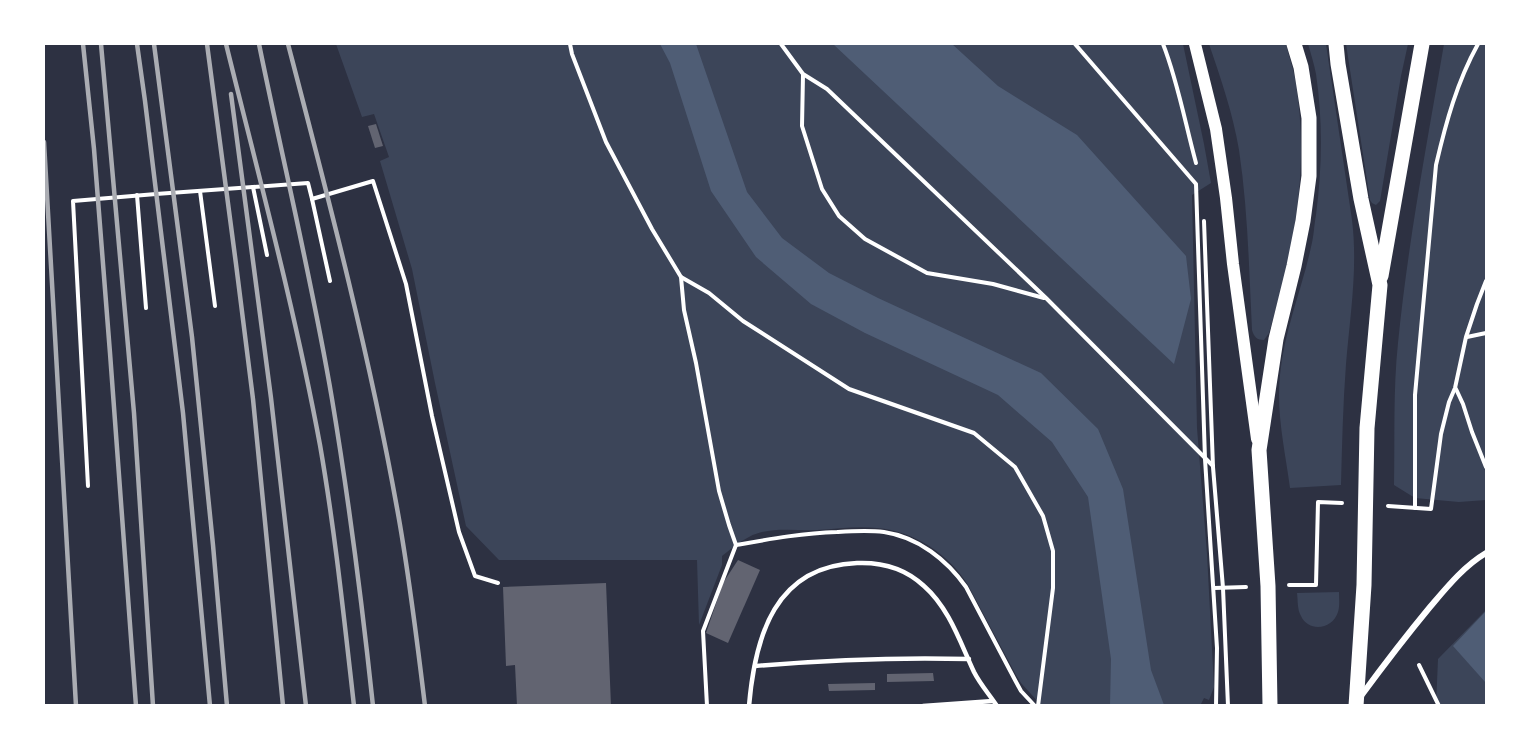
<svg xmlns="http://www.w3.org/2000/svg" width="1530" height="749" viewBox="0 0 1530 749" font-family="Cabin,sans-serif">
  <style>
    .green { fill: #3c4559 }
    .water { fill: #4f5d75 }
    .building { fill: #626471 }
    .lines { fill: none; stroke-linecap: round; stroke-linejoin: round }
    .path { stroke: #fff; stroke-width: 4 }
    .service { stroke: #fff; stroke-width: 4.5 }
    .minor { stroke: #fff; stroke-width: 6 }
    .secondary { stroke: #fff; stroke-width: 12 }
    .primary { stroke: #fff; stroke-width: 15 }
    .rail { stroke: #abadb3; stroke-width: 4.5 }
  </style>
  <rect width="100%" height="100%" fill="#2d3142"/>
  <g class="green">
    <path d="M336,44h847l21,100 7,39 -19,12 5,233 10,126 7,133 -5,13 -5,-2 -4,8 -159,-1 -20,-22 -5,-8 -48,-90c-19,-31 -54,-54 -91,-57 -20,-2 -40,1 -60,2 -22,1 -48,-4 -68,7 -10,5 -18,12 -27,19v9l-23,60 -2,-65h-198l-33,-34 -31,-143 -23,-114 -32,-108 9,-4 -15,-43 -12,3z"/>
    <path d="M1209,44h77c3,13 8,26 10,40 8,49 6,102 -3,151 -5,33 -15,66 -24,98l-5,7c-7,0 -10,-3 -12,-10 -3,-60 -4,-120 -13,-180 -6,-36 -18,-71 -30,-106z"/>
    <path d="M1308,44h18l26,176c6,48 -2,96 -6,144 -3,40 -4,80 -5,121l-51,3c-5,-38 -14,-75 -10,-113 4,-44 22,-86 31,-128 3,-11 3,-22 5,-32 6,-46 7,-94 0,-141 -2,-10 -5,-20 -8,-30z"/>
    <polygon points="1346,44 1408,44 1401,76 1380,201 1376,205 1372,203 1370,200"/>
    <path d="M1444,44h42v456l-27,2 -44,-4 -21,-13c1,-48 -1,-95 4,-142 10,-101 29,-200 46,-299z"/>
    <path d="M1339,592c0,7 1,14 -1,20 -5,17 -29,21 -37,4 -4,-7 -3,-16 -4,-23z"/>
    <polygon points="1486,610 1486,705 1436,706 1438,659"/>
  </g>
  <g class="water">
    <polygon points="660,44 696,44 747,192 782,238 829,273 878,298 1041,373 1098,429 1123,489 1151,670 1164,705 1110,705 1111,659 1088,497 1052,442 998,395 865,333 811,304 756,257 711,191 670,63"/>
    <polygon points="833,44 952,44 998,86 1077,135 1186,256 1191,299 1174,364"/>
    <polygon points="1486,611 1486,683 1453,646"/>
  </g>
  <g class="building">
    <polygon points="376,124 383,146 375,148 368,126"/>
    <polygon points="738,560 760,570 728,643 706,633 723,583"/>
    <polygon points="606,583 611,706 517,706 515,665 506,666 503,587"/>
    <polygon points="933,673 934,681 887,682 887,674"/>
    <polygon points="875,683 875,690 829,691 828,684"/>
  </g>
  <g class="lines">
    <g class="path">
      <polyline points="570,44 572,54 606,142 652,229 681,277 684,310 696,363 719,491 729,525 736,545 703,631 707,706"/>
      <polyline points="781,44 803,74 827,89 1046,298 1213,466"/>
      <polyline points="1075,44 1196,184 1205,459 1217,648 1216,706"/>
      <path d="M1163,44c15,38 22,79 33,119"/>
      <polyline points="803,75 802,126 822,189 839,216 865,239 927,273 993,284 1044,298"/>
      <polyline points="253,187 267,255"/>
      <polyline points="200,191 215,306"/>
      <polyline points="137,195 146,308"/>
      <polyline points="312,199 330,281"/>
      <polyline points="1204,221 1213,467 1223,588 1228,706"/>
      <polyline points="681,277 709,293 743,321 849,389 974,433 1015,467 1043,516 1053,551 1053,588 1038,706"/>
      <polyline points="1467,337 1486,333"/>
      <polyline points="1456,389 1463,404 1472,432 1486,467"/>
      <polyline points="88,486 73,201 156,194 308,183 312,199 373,181 406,284 432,416 459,532 475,576 498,583"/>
      <polyline points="1388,506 1431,509 1441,434 1449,402 1455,388 1466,337 1477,304 1486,281"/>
      <path d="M1415,508v-113l21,-230c10,-43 21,-83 42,-121"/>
      <path d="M736,545c34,-6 67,-12 101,-13 16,-1 31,-2 47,0 34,5 63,28 82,55l49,93 6,11 14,15"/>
      <polyline points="1289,585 1316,585 1318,502 1342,503"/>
      <polyline points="1214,588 1246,587"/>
      <polyline points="1419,665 1439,706"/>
    </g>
    <g class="service">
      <path d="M755,666c71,-6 142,-9 214,-7"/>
      <path d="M749,706c6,-70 26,-140 108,-143 25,-1 49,6 67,23 25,22 36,56 50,86 6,12 15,22 23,34"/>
      <polyline points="923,706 993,701"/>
    </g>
    <path class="minor" d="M1361,696c22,-30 45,-60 69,-89 17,-20 34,-41 56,-54"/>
    <polyline class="secondary" points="1195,44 1216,129 1226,198 1233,264 1257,439"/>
    <g class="primary">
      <polyline points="1336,44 1338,64 1361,199 1380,285 1367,428 1364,585 1356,706"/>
      <polyline points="1381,276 1422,44"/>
      <polyline points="1270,706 1268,586 1259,450 1276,339 1294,266 1303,221 1309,176 1309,118 1301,67 1294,44"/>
    </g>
    <g class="rail">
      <polyline points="83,44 94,149 110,353 136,706"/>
      <polyline points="101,44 134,413 153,706"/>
      <polyline points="137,44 145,101 183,413 210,706"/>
      <polyline points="154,44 192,337 213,545 227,706"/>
      <polyline points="207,44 236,264 253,399 283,706"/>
      <path d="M226,44c33,133 69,266 94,401 15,86 24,173 34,261"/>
      <path d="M259,44c24,118 53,236 73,355 17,102 30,204 41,307"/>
      <path d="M288,44c40,153 81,308 109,464 12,65 20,132 28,198"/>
      <polyline points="231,94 271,398 306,706"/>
      <polyline points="44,142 76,706"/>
    </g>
  </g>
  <rect width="1530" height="749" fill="none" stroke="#ffffff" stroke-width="90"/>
</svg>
